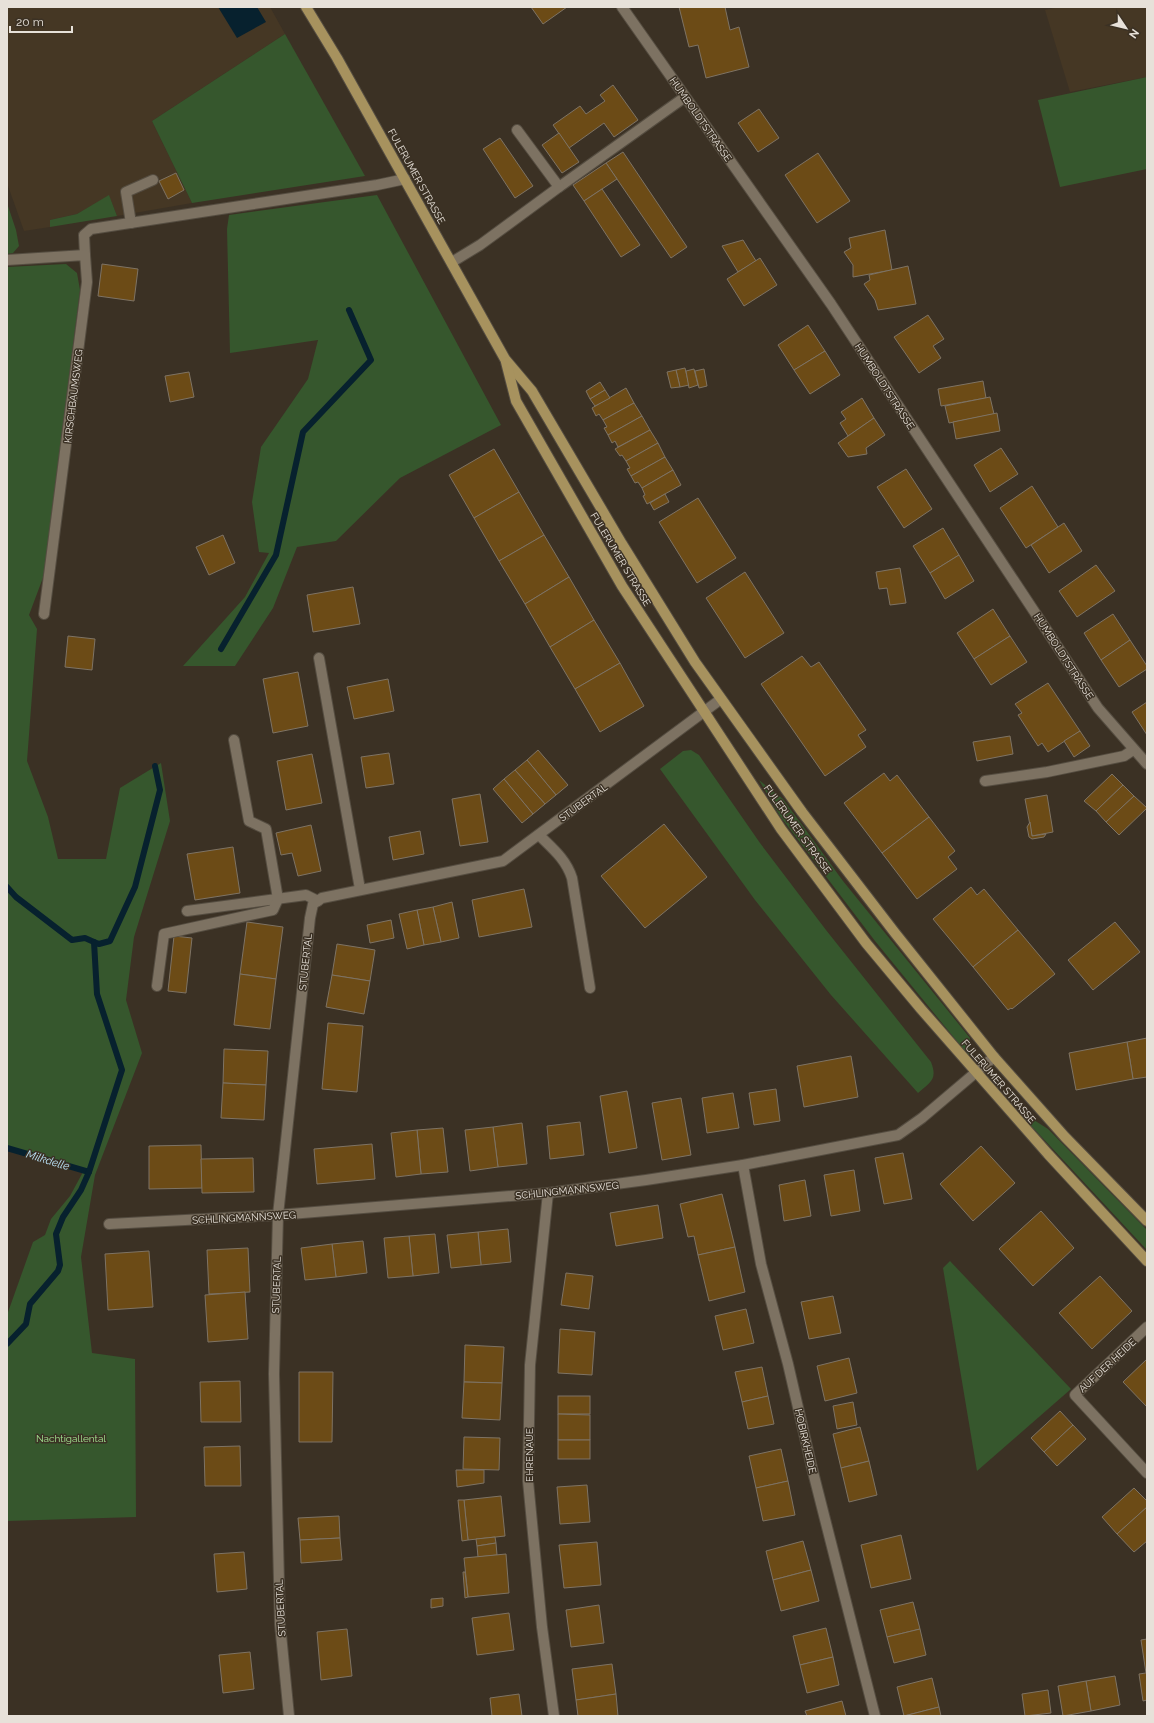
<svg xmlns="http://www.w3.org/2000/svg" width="1154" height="1723" viewBox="0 0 1154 1723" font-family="Raleway,sans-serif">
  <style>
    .built { fill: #453724 }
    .green { fill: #36572d }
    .water { fill: #07212e }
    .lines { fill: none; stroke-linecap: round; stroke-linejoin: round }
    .stream { stroke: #07212e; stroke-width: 6 }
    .building { fill: #6c4b16; stroke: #7e7364 }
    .minor-casing { stroke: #554d41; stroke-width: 12 }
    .major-casing { stroke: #554d41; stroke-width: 12 }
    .minor { stroke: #7d7262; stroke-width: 10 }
    .major { stroke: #a7925e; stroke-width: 10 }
    .labels { text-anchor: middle; stroke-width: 3; stroke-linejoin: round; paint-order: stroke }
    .street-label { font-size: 10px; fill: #e7e1d9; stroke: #3b3124 }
    .park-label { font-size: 10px; fill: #a3e692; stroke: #3b3124 }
    .water-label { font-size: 11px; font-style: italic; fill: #bde6fc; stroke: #3b3124 }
  </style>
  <rect width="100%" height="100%" fill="#3b3124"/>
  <g class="built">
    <polygon points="7,7 270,7 285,34 152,121 192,203 117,216 109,196 77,214 50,220 50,227 24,231 7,183"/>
    <polygon points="1059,7 1147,7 1147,77 1070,92 1045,10"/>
  </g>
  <g class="green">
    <polygon points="285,34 365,176 192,203 152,121"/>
    <polygon points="1147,77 1147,169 1060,187 1038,100"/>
    <polygon points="109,195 117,216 50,227 50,220 77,214"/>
    <polygon points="377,195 501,425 400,478 336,541 297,547 273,608 235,666 183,666 245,597 269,553 259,552 252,502 261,447 308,379 318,340 230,353 227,229 229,215"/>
    <polygon points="7,203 16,230 19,246 13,253 7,254"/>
    <polygon points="66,264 77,273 80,290 44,575 29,615 37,629 27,761 48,817 58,859 106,859 120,788 161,763 170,821 134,937 126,1000 142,1053 95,1175 81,1257 92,1353 135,1359 136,1517 7,1521 7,1315 33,1242 45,1235 51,1219 70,1196 83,1172 7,1148 7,267"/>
    <path d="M691,750l8,5 61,88 66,87 105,132c7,18 -1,20 -13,31l-87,-98 -76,-95 -95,-131 23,-18z"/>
    <polygon points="759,780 783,799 843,881 970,1038 969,1056 875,941 780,816"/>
    <polygon points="1026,1115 1048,1129 1147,1230 1147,1250 1023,1117"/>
    <polygon points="950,1261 1071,1389 977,1471 943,1268"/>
  </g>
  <polygon class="water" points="218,7 257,7 266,22 237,38"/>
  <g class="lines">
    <g class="stream">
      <polyline points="221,649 276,555 303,432 371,360 349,310"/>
      <polyline points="7,887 16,897 72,940 85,938 94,942"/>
      <polyline points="7,1148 89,1172"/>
      <polyline points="7,1344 26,1324 30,1304 58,1271 60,1265 56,1234 63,1217 81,1190 89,1172 122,1070 97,994 94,942 99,944 110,941 135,887 160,790 155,766"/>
    </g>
  </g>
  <g class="building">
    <polygon points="531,7 567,7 543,24"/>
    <polygon points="679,7 725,7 730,30 739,27 749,67 706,78 698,45 689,47"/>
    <polygon points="613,85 638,120 614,137 604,123 569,148 553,125 580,106 586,114 605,101 600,95"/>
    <polygon points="759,109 779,138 758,152 738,123"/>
    <polygon points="559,133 579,162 562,173 542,145"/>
    <polygon points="500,138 533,186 515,198 483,149"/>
    <polygon points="623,152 687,247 671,258 606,163"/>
    <polygon points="818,153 850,201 817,223 785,175"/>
    <polygon points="606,163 617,179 584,201 573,185"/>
    <polygon points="176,173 184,190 168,199 159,181"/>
    <polygon points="602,189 640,245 621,257 584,201"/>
    <polygon points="885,230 892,270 853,277 853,265 844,252 851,248 849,238"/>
    <polygon points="743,240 756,261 738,272 722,246"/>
    <polygon points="760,258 777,285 744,306 727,279"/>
    <polygon points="102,264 138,269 134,301 98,296"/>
    <polygon points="908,266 916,304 878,310 875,300 864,284 870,280 869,275"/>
    <polygon points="928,315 944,339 933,346 941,358 919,373 894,337"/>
    <polygon points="808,325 825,351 794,370 778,345"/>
    <polygon points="825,351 840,375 810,394 794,370"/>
    <polygon points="685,368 689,385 680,387 676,370"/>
    <polygon points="694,369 698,385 689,388 686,371"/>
    <polygon points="704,369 707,386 699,388 695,371"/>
    <polygon points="676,370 680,387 671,388 667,372"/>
    <polygon points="189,372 194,397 170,402 165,376"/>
    <polygon points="983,381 986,398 941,406 938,389"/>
    <polygon points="600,382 605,390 590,399 586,391"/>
    <polygon points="626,388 634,403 603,420 599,414 596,416 592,408"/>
    <polygon points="605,390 610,398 595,406 590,399"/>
    <polygon points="990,397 994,414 949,423 945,406"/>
    <polygon points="862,398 874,418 848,436 840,423 846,419 841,412"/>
    <polygon points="634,403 642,416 608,435 604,428 607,427 603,420"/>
    <polygon points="997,413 1000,431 956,439 953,422"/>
    <polygon points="642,416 650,430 618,447 615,441 612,443 608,435"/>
    <polygon points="874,418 885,435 866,448 867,454 848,457 838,443"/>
    <polygon points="650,430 658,443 626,461 622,455 620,456 615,449"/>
    <polygon points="658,443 665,457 631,476 627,469 630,468 626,461"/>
    <polygon points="1001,448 1018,474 990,492 974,465"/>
    <polygon points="494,449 519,492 474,518 449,475"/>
    <polygon points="665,457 673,470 642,488 638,482 635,483 631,476"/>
    <polygon points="906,469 932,509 904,528 877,487"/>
    <polygon points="673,470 681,485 647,504 643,496 645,495 642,488"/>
    <polygon points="1032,486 1058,527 1026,548 1000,508"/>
    <polygon points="519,492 544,535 499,561 474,518"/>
    <polygon points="665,494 669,502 654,510 650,503"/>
    <polygon points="698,498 736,558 697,583 659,522"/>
    <polygon points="1064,523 1082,551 1049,573 1031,545"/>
    <polygon points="943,528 959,555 930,573 913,546"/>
    <polygon points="223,535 235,563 209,575 196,547"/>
    <polygon points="544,535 569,577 525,604 499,561"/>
    <polygon points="959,555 974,581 945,599 930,573"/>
    <polygon points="1096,565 1115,591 1077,617 1059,591"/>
    <polygon points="900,568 906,603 890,605 887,588 879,589 876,572"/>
    <polygon points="745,572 784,633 745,658 706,598"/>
    <polygon points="569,577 594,620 550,647 525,604"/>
    <polygon points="353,587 360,624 313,632 307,595"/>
    <polygon points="993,609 1010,636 974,659 957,633"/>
    <polygon points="1113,614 1130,640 1101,660 1084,633"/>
    <polygon points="594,620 620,663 575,689 550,647"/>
    <polygon points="68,636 95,639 92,670 65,667"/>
    <polygon points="1010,636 1027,662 991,685 974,659"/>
    <polygon points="1130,640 1147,666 1147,669 1119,687 1101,660"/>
    <polygon points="802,656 811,667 819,662 866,730 858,735 866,747 825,776 761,684"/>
    <polygon points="620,663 644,706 600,732 575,689"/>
    <polygon points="298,672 308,726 273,733 263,679"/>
    <polygon points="388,679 394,711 354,719 347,687"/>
    <polygon points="1048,683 1080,731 1048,752 1042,743 1038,746 1018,715 1022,713 1015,704"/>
    <polygon points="1147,702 1147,735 1132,712"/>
    <polygon points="1080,731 1090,746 1074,757 1064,741"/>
    <polygon points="1010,736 1013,754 977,761 973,742"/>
    <polygon points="538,750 568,785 556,795 527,760"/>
    <polygon points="389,753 394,784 366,788 361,757"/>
    <polygon points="312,754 322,803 286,810 277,761"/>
    <polygon points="527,760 556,795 545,804 515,770"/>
    <polygon points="515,770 545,804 533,814 504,779"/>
    <polygon points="884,773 890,781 897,775 929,817 882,853 844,803"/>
    <polygon points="1112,774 1123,785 1096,811 1084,801"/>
    <polygon points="504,779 533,814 522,823 493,789"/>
    <polygon points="1123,785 1134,796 1106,822 1096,811"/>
    <polygon points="480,794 488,842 460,846 452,799"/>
    <polygon points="1047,795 1053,832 1032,836 1025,799"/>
    <polygon points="1134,796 1147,808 1119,835 1106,822"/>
    <polygon points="929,817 955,851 948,857 957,869 917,899 882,853"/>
    <polygon points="1030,822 1032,836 1046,834 1044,837 1032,839 1029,837 1027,827"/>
    <polygon points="664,824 707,877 645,928 601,876"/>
    <polygon points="311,825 321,871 298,876 292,853 281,855 276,833"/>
    <polygon points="420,831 424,854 393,860 389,837"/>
    <polygon points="233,847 240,893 195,900 187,854"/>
    <polygon points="971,887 977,895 984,889 1018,930 973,967 933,919"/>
    <polygon points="524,889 532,927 479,937 472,900"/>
    <polygon points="452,902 459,938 441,942 433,907"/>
    <polygon points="433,907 441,942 424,945 417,910"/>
    <polygon points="417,910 424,945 407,949 399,914"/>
    <polygon points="391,920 394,938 370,943 367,925"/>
    <polygon points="247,922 283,927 276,979 240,974"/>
    <polygon points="1115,922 1140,952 1093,990 1068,960"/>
    <polygon points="1018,930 1055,974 1012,1009 1011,1008 1008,1010 973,967"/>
    <polygon points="174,936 192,938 186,993 168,991"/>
    <polygon points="337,944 375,950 370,981 332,975"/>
    <polygon points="240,974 276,979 270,1029 234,1025"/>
    <polygon points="332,975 370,981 364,1014 326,1007"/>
    <polygon points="328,1023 363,1026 357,1092 322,1089"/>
    <polygon points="1147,1038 1147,1077 1133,1079 1127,1042"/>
    <polygon points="1127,1042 1133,1079 1076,1090 1069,1053"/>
    <polygon points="224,1049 268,1051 266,1085 223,1083"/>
    <polygon points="851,1056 858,1097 804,1107 797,1066"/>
    <polygon points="223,1083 266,1085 264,1120 221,1118"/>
    <polygon points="776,1089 780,1121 754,1125 749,1093"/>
    <polygon points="627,1091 637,1148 609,1153 600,1096"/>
    <polygon points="733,1093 739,1128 707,1133 702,1098"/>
    <polygon points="681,1098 691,1155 662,1160 652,1103"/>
    <polygon points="580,1122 584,1155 550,1159 547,1126"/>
    <polygon points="522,1123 527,1164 498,1167 493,1127"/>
    <polygon points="493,1127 498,1167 470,1171 465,1130"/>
    <polygon points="443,1128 448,1172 421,1174 417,1130"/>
    <polygon points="417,1130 421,1174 396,1177 391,1133"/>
    <polygon points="372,1144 375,1179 317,1184 314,1149"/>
    <polygon points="201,1145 202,1188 149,1189 149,1146"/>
    <polygon points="981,1146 1015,1183 973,1221 940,1184"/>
    <polygon points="903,1153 912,1199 884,1204 875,1158"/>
    <polygon points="253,1158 254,1192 202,1193 201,1159"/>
    <polygon points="854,1170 860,1211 831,1216 824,1175"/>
    <polygon points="805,1180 811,1216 784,1221 779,1185"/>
    <polygon points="722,1194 735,1247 698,1255 694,1236 688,1237 680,1204"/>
    <polygon points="658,1205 663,1238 616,1246 610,1213"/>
    <polygon points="1041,1211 1074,1248 1033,1286 999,1249"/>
    <polygon points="508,1229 511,1262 481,1265 478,1232"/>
    <polygon points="478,1232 481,1265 451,1268 447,1235"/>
    <polygon points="435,1234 439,1273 413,1276 409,1236"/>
    <polygon points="409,1236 413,1276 388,1278 384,1238"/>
    <polygon points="363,1241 367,1273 336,1277 332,1244"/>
    <polygon points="332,1244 336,1277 305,1280 301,1248"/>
    <polygon points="735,1247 745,1292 709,1301 698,1255"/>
    <polygon points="248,1248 250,1292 209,1294 207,1250"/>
    <polygon points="149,1251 153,1307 108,1310 105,1254"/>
    <polygon points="566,1273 593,1276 589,1309 561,1305"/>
    <polygon points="1100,1276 1132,1311 1092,1349 1059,1313"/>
    <polygon points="245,1292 248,1339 208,1342 205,1295"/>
    <polygon points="833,1296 841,1333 809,1339 801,1302"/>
    <polygon points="746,1309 754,1343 723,1350 715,1316"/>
    <polygon points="560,1329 595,1332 592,1375 558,1373"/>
    <polygon points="465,1345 504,1347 502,1383 464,1382"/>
    <polygon points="849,1358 857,1393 825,1401 817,1366"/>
    <polygon points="1147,1359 1147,1407 1123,1382"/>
    <polygon points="762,1367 768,1396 742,1402 735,1372"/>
    <polygon points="299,1372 333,1372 332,1442 299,1442"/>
    <polygon points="240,1381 241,1422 201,1422 200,1382"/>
    <polygon points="464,1382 502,1383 500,1420 462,1418"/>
    <rect x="558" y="1396" width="32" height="18"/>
    <polygon points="768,1396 774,1424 748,1429 742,1402"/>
    <polygon points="853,1402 857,1425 837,1429 833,1406"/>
    <polygon points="1060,1411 1073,1425 1044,1452 1031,1438"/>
    <polygon points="558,1414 590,1415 590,1440 558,1440"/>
    <polygon points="1073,1425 1086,1439 1057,1466 1044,1452"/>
    <polygon points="860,1427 869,1461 841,1468 833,1434"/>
    <polygon points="464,1437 500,1438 499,1470 463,1469"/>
    <rect x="558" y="1440" width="32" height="19"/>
    <polygon points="240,1446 241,1486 205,1486 204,1447"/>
    <polygon points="781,1449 788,1481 756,1488 749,1456"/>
    <polygon points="869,1461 877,1495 849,1502 841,1468"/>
    <polygon points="456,1470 484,1470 484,1483 457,1487"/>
    <polygon points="788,1481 795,1515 763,1521 756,1488"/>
    <polygon points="587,1485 590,1522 560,1524 557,1487"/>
    <polygon points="1134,1488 1147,1501 1147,1507 1117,1534 1102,1517"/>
    <polygon points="501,1496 505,1536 468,1540 464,1500"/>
    <polygon points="458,1500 464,1500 468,1540 462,1541"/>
    <polygon points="1147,1507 1147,1541 1134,1552 1117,1534"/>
    <polygon points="339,1516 340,1538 300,1540 298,1518"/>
    <polygon points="901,1535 911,1579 871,1588 861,1545"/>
    <polygon points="495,1537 496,1543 477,1546 476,1539"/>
    <polygon points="340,1538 342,1560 301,1563 300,1540"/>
    <polygon points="803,1541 811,1570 773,1580 766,1551"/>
    <polygon points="597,1542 601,1585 564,1588 559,1545"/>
    <polygon points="496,1543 497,1555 478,1557 477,1546"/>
    <polygon points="244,1552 247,1589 217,1592 214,1554"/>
    <polygon points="506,1554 509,1593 468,1597 464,1558"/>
    <polygon points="811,1570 819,1601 781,1611 773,1580"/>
    <polygon points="463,1572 465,1572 468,1597 465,1598"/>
    <polygon points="443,1598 443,1606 431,1608 431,1599"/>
    <polygon points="913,1602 920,1629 887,1637 880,1610"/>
    <polygon points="599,1605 604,1643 571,1647 566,1610"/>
    <polygon points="509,1613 514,1650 477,1655 472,1618"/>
    <polygon points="826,1628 833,1657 800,1665 793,1636"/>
    <polygon points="347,1629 352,1676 321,1680 317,1632"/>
    <polygon points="920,1629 926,1655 894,1663 887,1637"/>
    <polygon points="1147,1639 1147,1700 1143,1701 1139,1674 1146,1673 1141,1640"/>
    <polygon points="250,1652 254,1689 223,1693 219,1655"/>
    <polygon points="833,1657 839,1685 807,1693 800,1665"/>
    <polygon points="612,1664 616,1694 576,1700 572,1669"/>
    <polygon points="1115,1676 1120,1705 1091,1711 1086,1681"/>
    <polygon points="932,1678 939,1707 904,1716 897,1687"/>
    <polygon points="1086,1681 1091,1711 1063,1716 1058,1686"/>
    <polygon points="1048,1690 1051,1713 1025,1716 1022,1694"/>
    <polygon points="519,1694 522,1716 492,1716 490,1698"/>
    <polygon points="616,1694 618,1716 578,1716 576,1700"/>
    <polygon points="842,1701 846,1716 807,1716 805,1711"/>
    <polygon points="939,1707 941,1716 904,1716"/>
  </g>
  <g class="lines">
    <defs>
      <g id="minor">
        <polyline points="622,7 831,304 1098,708 1147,764"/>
        <polyline points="559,187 685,97"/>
        <polyline points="131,223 126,192 153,180"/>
        <polyline points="85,255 84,235 91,229 377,185 405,179"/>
        <polyline points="7,260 85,255 87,282 44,614"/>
        <polyline points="452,262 480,245 559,187 517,130"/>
        <polyline points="319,658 360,889"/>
        <polyline points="985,781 1047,772 1124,756 1133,750"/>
        <path d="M539,835c13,13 27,24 33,43l18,110"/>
        <polyline points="187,911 306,895 318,901"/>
        <polyline points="157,986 164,934 273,910 278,899 266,829 249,821 234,740"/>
        <polyline points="743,1165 761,1264 788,1364 812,1468 875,1716"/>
        <polyline points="548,1193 530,1365 528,1481 542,1627 554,1716"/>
        <polyline points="109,1224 278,1215 548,1193 646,1180 743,1165 898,1135 922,1118 994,1057"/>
        <polyline points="1147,1327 1075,1395 1147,1473"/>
        <polyline points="289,1716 280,1624 274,1374 278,1215 310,918 313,904 322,898 503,861 721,699"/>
      </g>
      <g id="major">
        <polyline points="306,7 337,58 505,359 532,391 622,544 695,662 802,812 895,933 994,1057 1065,1137 1147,1221"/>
        <polyline points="506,362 516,401 622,586 781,829 866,943 921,1009 1048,1154 1147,1261"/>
      </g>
    </defs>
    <use href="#minor" class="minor-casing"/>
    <use href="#major" class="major-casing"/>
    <use href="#minor" class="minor"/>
    <use href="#major" class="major"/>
  </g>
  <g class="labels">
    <g class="street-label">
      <text transform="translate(701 119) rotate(55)" y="4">HUMBOLDTSTRASSE</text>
      <text transform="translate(417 176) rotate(61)" y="4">FULERUMER STRASSE</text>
      <text transform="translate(885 386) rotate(57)" y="4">HUMBOLDTSTRASSE</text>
      <text transform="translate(73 396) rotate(-83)" y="4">KIRSCHBAUMSWEG</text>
      <text transform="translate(621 559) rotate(59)" y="4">FULERUMER STRASSE</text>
      <text transform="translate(1064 656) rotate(57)" y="4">HUMBOLDTSTRASSE</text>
      <text transform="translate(583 802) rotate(-36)" y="4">STUBERTAL</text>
      <text transform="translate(798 829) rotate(54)" y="4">FULERUMER STRASSE</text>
      <text transform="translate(305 962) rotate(-84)" y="4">STUBERTAL</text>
      <text transform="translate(999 1081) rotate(49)" y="4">FULERUMER STRASSE</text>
      <text transform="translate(567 1190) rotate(-6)" y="4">SCHLINGMANNSWEG</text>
      <text transform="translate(244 1217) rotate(-3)" y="4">SCHLINGMANNSWEG</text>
      <text transform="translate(276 1285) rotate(-88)" y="4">STUBERTAL</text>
      <text transform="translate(1107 1365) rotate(-43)" y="4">AUF DER HEIDE</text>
      <text transform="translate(806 1441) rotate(77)" y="4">HOBIRKHEIDE</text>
      <text transform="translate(529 1455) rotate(-90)" y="4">EHRENAUE</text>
      <text transform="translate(280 1608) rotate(-93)" y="4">STUBERTAL</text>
    </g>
    <g class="park-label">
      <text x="71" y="1442">Nachtigallental</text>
    </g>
    <g class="water-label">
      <text transform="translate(48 1160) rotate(17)" y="4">Milkdelle</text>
    </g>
  </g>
  <rect width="1154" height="1723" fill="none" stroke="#e7e1d9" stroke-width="16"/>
  <g transform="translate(1126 28) rotate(125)" stroke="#3b3124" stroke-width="3" paint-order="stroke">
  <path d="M0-3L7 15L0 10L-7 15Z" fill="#e7e1d9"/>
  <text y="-6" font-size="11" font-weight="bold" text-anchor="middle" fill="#e7e1d9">N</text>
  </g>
  <path d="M10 26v6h62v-6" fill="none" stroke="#e7e1d9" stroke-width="2"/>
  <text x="16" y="26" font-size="12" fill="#e7e1d9" stroke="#3b3124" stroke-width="3" paint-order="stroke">20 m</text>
</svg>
